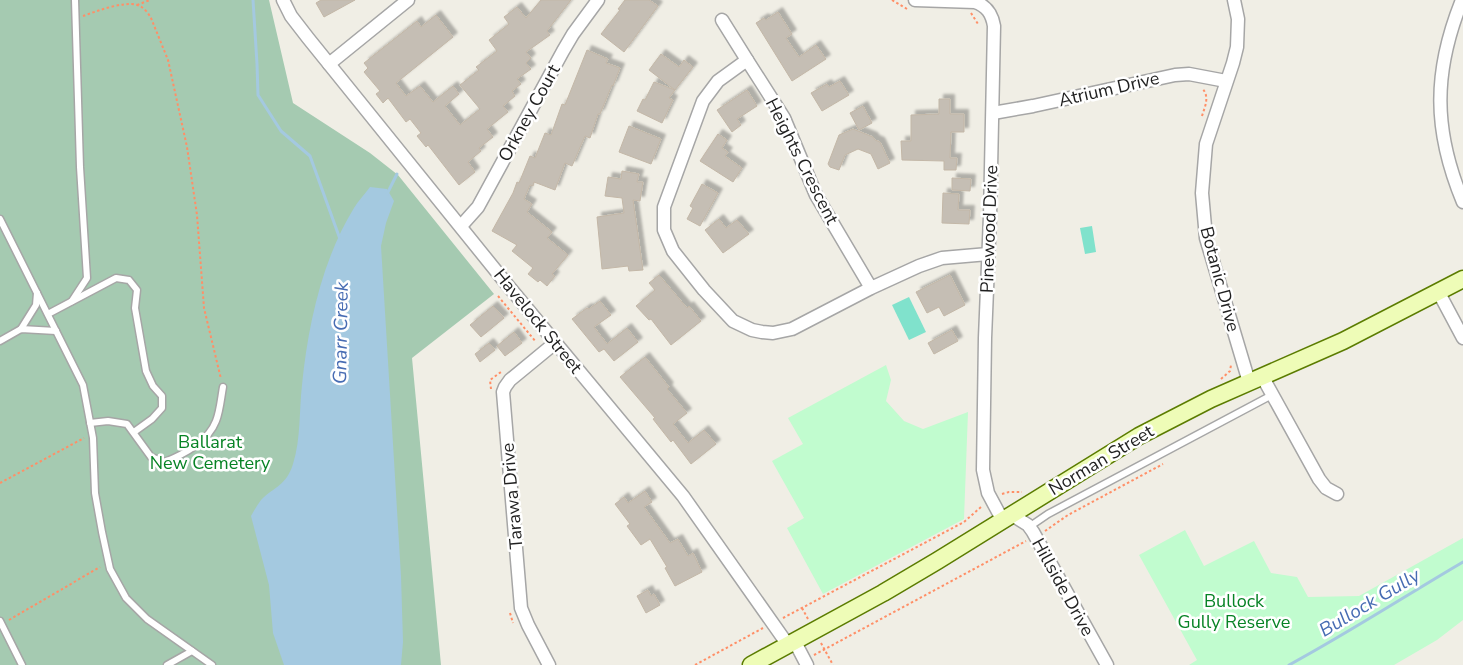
<svg xmlns="http://www.w3.org/2000/svg" width="1463" height="665" viewBox="0 0 1463 665" font-family="'Nunito Sans',sans-serif">
  <style>
    .cemetery { fill: #a5cab1 }
    .park { fill: #c1fccf }
    .pitch { fill: #80e2cc }
    .water { fill: #a4c9e0 }
    .lines { fill: none; stroke-linecap: round; stroke-linejoin: round }
    .stream { stroke: #a4c9e0; stroke-width: 3 }
    .building { fill: #c5beb4; stroke: #c3b7a7; filter: url(#shadow) }
    .lane-casing { stroke: #a6a6a6; stroke-width: 9 }
    .street-casing { stroke: #a6a6a6; stroke-width: 15 }
    .secondary-casing { stroke: #5b7c00; stroke-width: 19 }
    .path { stroke: #ff8f67; stroke-width: 2; stroke-dasharray: 2.5 2.5; stroke-linecap: butt }
    .lane { stroke: #fff; stroke-width: 6 }
    .street { stroke: #fff; stroke-width: 12 }
    .secondary { stroke: #eefcb7; stroke-width: 16 }
    .labels { text-anchor: middle; stroke-width: 5; stroke-linejoin: round; paint-order: stroke }
    .street-label { font-size: 18px; fill: #1f1f1f; stroke: #fff }
    .park-label { font-size: 18px; fill: #078325; stroke: #fff }
    .water-label { font-size: 19px; font-style: italic; fill: #476cb3; stroke: #fff }
  </style>
  <defs>
    <filter id="shadow"><feDropShadow dx="4.5" dy="-4.5" stdDeviation="1" flood-color="#0004"/></filter>
  </defs>
  <rect width="100%" height="100%" fill="#f0eee5"/>
  <polygon class="cemetery" points="0,0 269,0 293,103 370,153 398,175 494,294 412,358 441,665 0,665"/>
  <g class="park">
    <polygon points="886,365 891,380 886,401 904,421 923,429 968,412 964,519 823,594 787,528 804,518 772,461 803,444 788,418"/>
    <polygon points="1185,530 1204,566 1254,541 1271,573 1297,577 1308,597 1359,596 1463,538 1463,620 1437,640 1394,665 1189,665 1197,660 1139,555"/>
  </g>
  <g class="pitch">
    <polygon points="1092,226 1096,252 1085,254 1080,228"/>
    <polygon points="909,297 926,332 909,340 892,305"/>
  </g>
  <path class="water" d="M370,187l17,2 7,12 -8,22 -5,23 20,330 2,66 -2,23h-117l-11,-32 -4,-48 -18,-69c3,-5 6,-11 10,-16 14,-14 25,-14 32,-36 8,-25 6,-53 9,-79 6,-60 20,-125 52,-177 4,-7 11,-14 16,-21z"/>
  <g class="lines">
    <g class="stream">
      <polyline points="253,0 257,64 258,95 281,131 310,156 340,239"/>
      <polyline points="387,194 397,174"/>
      <path d="M1289,665c59,-32 116,-69 174,-103"/>
    </g>
  </g>
  <g class="building">
    <polygon points="321,0 355,0 324,17 316,3"/>
    <polygon points="541,0 571,0 547,31 550,35 526,52 531,58 526,63 531,69 517,79 521,84 512,91 515,96 503,106 508,112 487,129 493,137 479,148 481,151 468,162 475,172 459,185 428,145 426,147 417,136 421,133 410,119 406,122 388,98 383,103 376,94 380,91 364,72 368,68 364,63 417,21 421,27 436,15 453,37 396,83 406,96 420,86 433,102 453,86 459,94 445,106 460,125 480,109 460,85 479,70 476,67 497,51 489,40 509,24 504,17 517,7 526,18"/>
    <polygon points="625,0 649,0 658,6 624,52 601,34 620,10 618,9"/>
    <polygon points="778,12 792,34 786,38 799,57 816,45 826,59 792,81 756,23 764,18 766,20"/>
    <polygon points="587,50 608,59 606,63 620,68 613,86 612,85 600,114 598,114 590,138 585,136 572,166 565,163 555,190 534,182 533,186 530,185 524,199 532,204 527,212 552,232 547,238 568,255 552,274 555,276 547,286 540,280 538,282 528,274 533,268 512,251 517,245 492,231 513,193 517,182 519,183 530,156 535,158 545,133 551,135 562,104 565,105"/>
    <polygon points="661,54 679,67 684,60 693,67 675,90 649,70"/>
    <polygon points="840,81 849,95 822,111 811,93 827,84 829,87"/>
    <polygon points="654,82 675,90 669,98 673,100 662,123 637,111 643,99 645,100"/>
    <polygon points="747,90 757,106 737,119 741,125 732,132 717,110"/>
    <polygon points="939,99 950,99 950,114 964,114 964,132 951,132 950,158 957,158 956,170 944,170 944,161 902,160 901,141 911,141 911,115 939,114"/>
    <polygon points="863,106 872,123 859,130 850,113"/>
    <polygon points="629,126 661,139 651,164 619,152"/>
    <polygon points="853,129 873,137 875,140 880,142 890,163 878,169 871,154 858,149 845,155 839,170 830,167 828,164 839,135"/>
    <polygon points="718,134 727,140 722,148 728,152 725,156 742,168 733,182 700,161"/>
    <polygon points="622,171 639,174 637,182 643,182 640,201 633,200 643,270 629,271 628,266 602,269 597,217 624,213 622,198 605,196 608,177 621,179"/>
    <polygon points="952,178 971,179 970,191 952,190"/>
    <polygon points="702,184 718,193 700,226 687,219 693,208 690,206"/>
    <polygon points="943,193 959,194 958,210 970,210 969,224 942,223"/>
    <polygon points="719,219 726,228 737,220 749,234 723,253 705,230"/>
    <polygon points="659,275 687,308 689,306 701,321 671,345 651,319 649,320 636,306 655,290 649,283"/>
    <polygon points="950,275 965,305 944,316 939,307 927,313 916,292"/>
    <polygon points="600,301 611,315 594,327 607,344 627,328 638,342 614,361 604,349 599,352 572,319 587,308 589,309"/>
    <polygon points="493,306 504,318 481,337 470,325"/>
    <polygon points="952,330 958,341 934,354 928,343"/>
    <polygon points="514,332 522,343 505,356 497,346"/>
    <polygon points="489,343 495,350 480,362 475,354"/>
    <polygon points="645,357 669,387 667,389 687,413 673,424 688,443 704,430 716,444 691,464 673,440 671,442 653,419 655,418 620,377"/>
    <polygon points="645,491 652,502 644,507 670,543 678,539 688,556 693,553 702,572 675,586 665,568 667,567 650,539 641,545 627,526 630,524 615,504 624,497 628,503"/>
    <polygon points="648,590 651,596 654,594 660,605 646,613 637,596"/>
  </g>
  <g class="lines">
    <defs>
      <g id="lane">
        <polyline points="0,219 83,385 93,438 95,493 102,532 110,569 126,598 147,619 212,665"/>
        <polyline points="72,301 87,278 80,167 75,0"/>
        <polyline points="48,314 116,278 129,280 137,290 135,308 146,371 153,386 162,396 162,408 152,419 134,432"/>
        <polyline points="21,329 36,305 37,293"/>
        <polyline points="0,341 21,329 56,331"/>
        <path d="M90,423l18,-2 19,3 24,33 14,5c19,-8 43,-20 51,-41 4,-10 5,-23 7,-34"/>
        <polyline points="1029,527 1048,514 1272,395"/>
        <polyline points="0,621 22,665"/>
        <polyline points="167,665 192,651"/>
      </g>
      <g id="street">
        <polyline points="283,0 291,16 308,38 505,282 683,496 788,645"/>
        <path d="M915,0l60,2c12,4 17,12 19,24l-4,190 -5,122 -2,132 5,23 15,28"/>
        <polyline points="1234,0 1238,19 1237,47 1233,63 1206,144 1202,193 1206,238 1249,382"/>
        <path d="M1462,0c-29,72 -29,130 1,202"/>
        <polyline points="722,20 747,60"/>
        <polyline points="329,64 408,0"/>
        <polyline points="993,113 1033,106 1175,75 1189,74 1226,81"/>
        <polyline points="461,226 478,207 563,51 573,34 598,0"/>
        <polyline points="871,288 816,195 784,118 747,60 718,81 703,101 664,207 664,230 673,251 704,290 733,321 752,330 762,332 773,333 792,329 871,288 919,266 942,258 988,254"/>
        <polyline points="1439,293 1463,338"/>
        <polyline points="1262,376 1319,479 1326,488 1337,494"/>
        <polyline points="1012,515 1028,525 1033,532 1107,665"/>
        <polyline points="795,642 807,665"/>
        <polyline points="549,665 528,625 521,608 503,392 505,387 510,380 555,343"/>
      </g>
      <polyline id="secondary" points="751,665 883,593 937,561 1139,436 1211,399 1343,341 1463,279"/>
    </defs>
    <use href="#lane" class="lane-casing"/>
    <use href="#street" class="street-casing"/>
    <use href="#secondary" class="secondary-casing"/>
    <g class="path">
      <polyline points="892,0 907,9"/>
      <polyline points="137,5 150,0"/>
      <polyline points="971,13 978,24"/>
      <path d="M83,16c14,-5 40,-15 54,-11 7,2 11,8 14,13l17,42 19,87 10,68 7,93 17,71"/>
      <path d="M1202,116c3,-10 8,-19 0,-28"/>
      <polyline points="498,296 536,342"/>
      <polyline points="1221,379 1230,371 1231,365"/>
      <polyline points="491,389 490,380 501,372"/>
      <polyline points="0,483 84,438"/>
      <polyline points="1002,494 1009,492 1022,492"/>
      <polyline points="1045,531 1068,515 1163,464"/>
      <polyline points="802,608 808,619"/>
      <polyline points="510,613 513,623"/>
      <polyline points="783,618 964,522 981,507"/>
      <polyline points="9,620 100,567"/>
      <polyline points="821,643 833,665"/>
      <polyline points="814,655 1026,541"/>
      <polyline points="695,665 763,628"/>
    </g>
    <use href="#lane" class="lane"/>
    <use href="#street" class="street"/>
    <use href="#secondary" class="secondary"/>
  </g>
  <g class="labels">
    <g class="street-label">
      <text transform="translate(1109 89) rotate(-13)" y="6">Atrium Drive</text>
      <text transform="translate(529 113) rotate(-61)" y="6">Orkney Court</text>
      <text transform="translate(802 161) rotate(63)" y="6">Heights Crescent</text>
      <text transform="translate(989 229) rotate(-88)" y="6">Pinewood Drive</text>
      <text transform="translate(1220 279) rotate(75)" y="6">Botanic Drive</text>
      <text transform="translate(538 321) rotate(51)" y="6">Havelock Street</text>
      <text transform="translate(1101 460) rotate(-31)" y="6">Norman Street</text>
      <text transform="translate(512 496) rotate(-95)" y="6">Tarawa Drive</text>
      <text transform="translate(1063 587) rotate(61)" y="6">Hillside Drive</text>
    </g>
    <g class="park-label">
      <text x="210" y="448">Ballarat<tspan x="210" dy="21">New Cemetery</tspan></text>
      <text x="1234" y="607">Bullock<tspan x="1234" dy="21">Gully Reserve</tspan></text>
    </g>
    <g class="water-label">
      <text transform="translate(340 333) rotate(-89)" y="7">Gnarr Creek</text>
      <text transform="translate(1369 602) rotate(-31)" y="7">Bullock Gully</text>
    </g>
  </g>
</svg>
